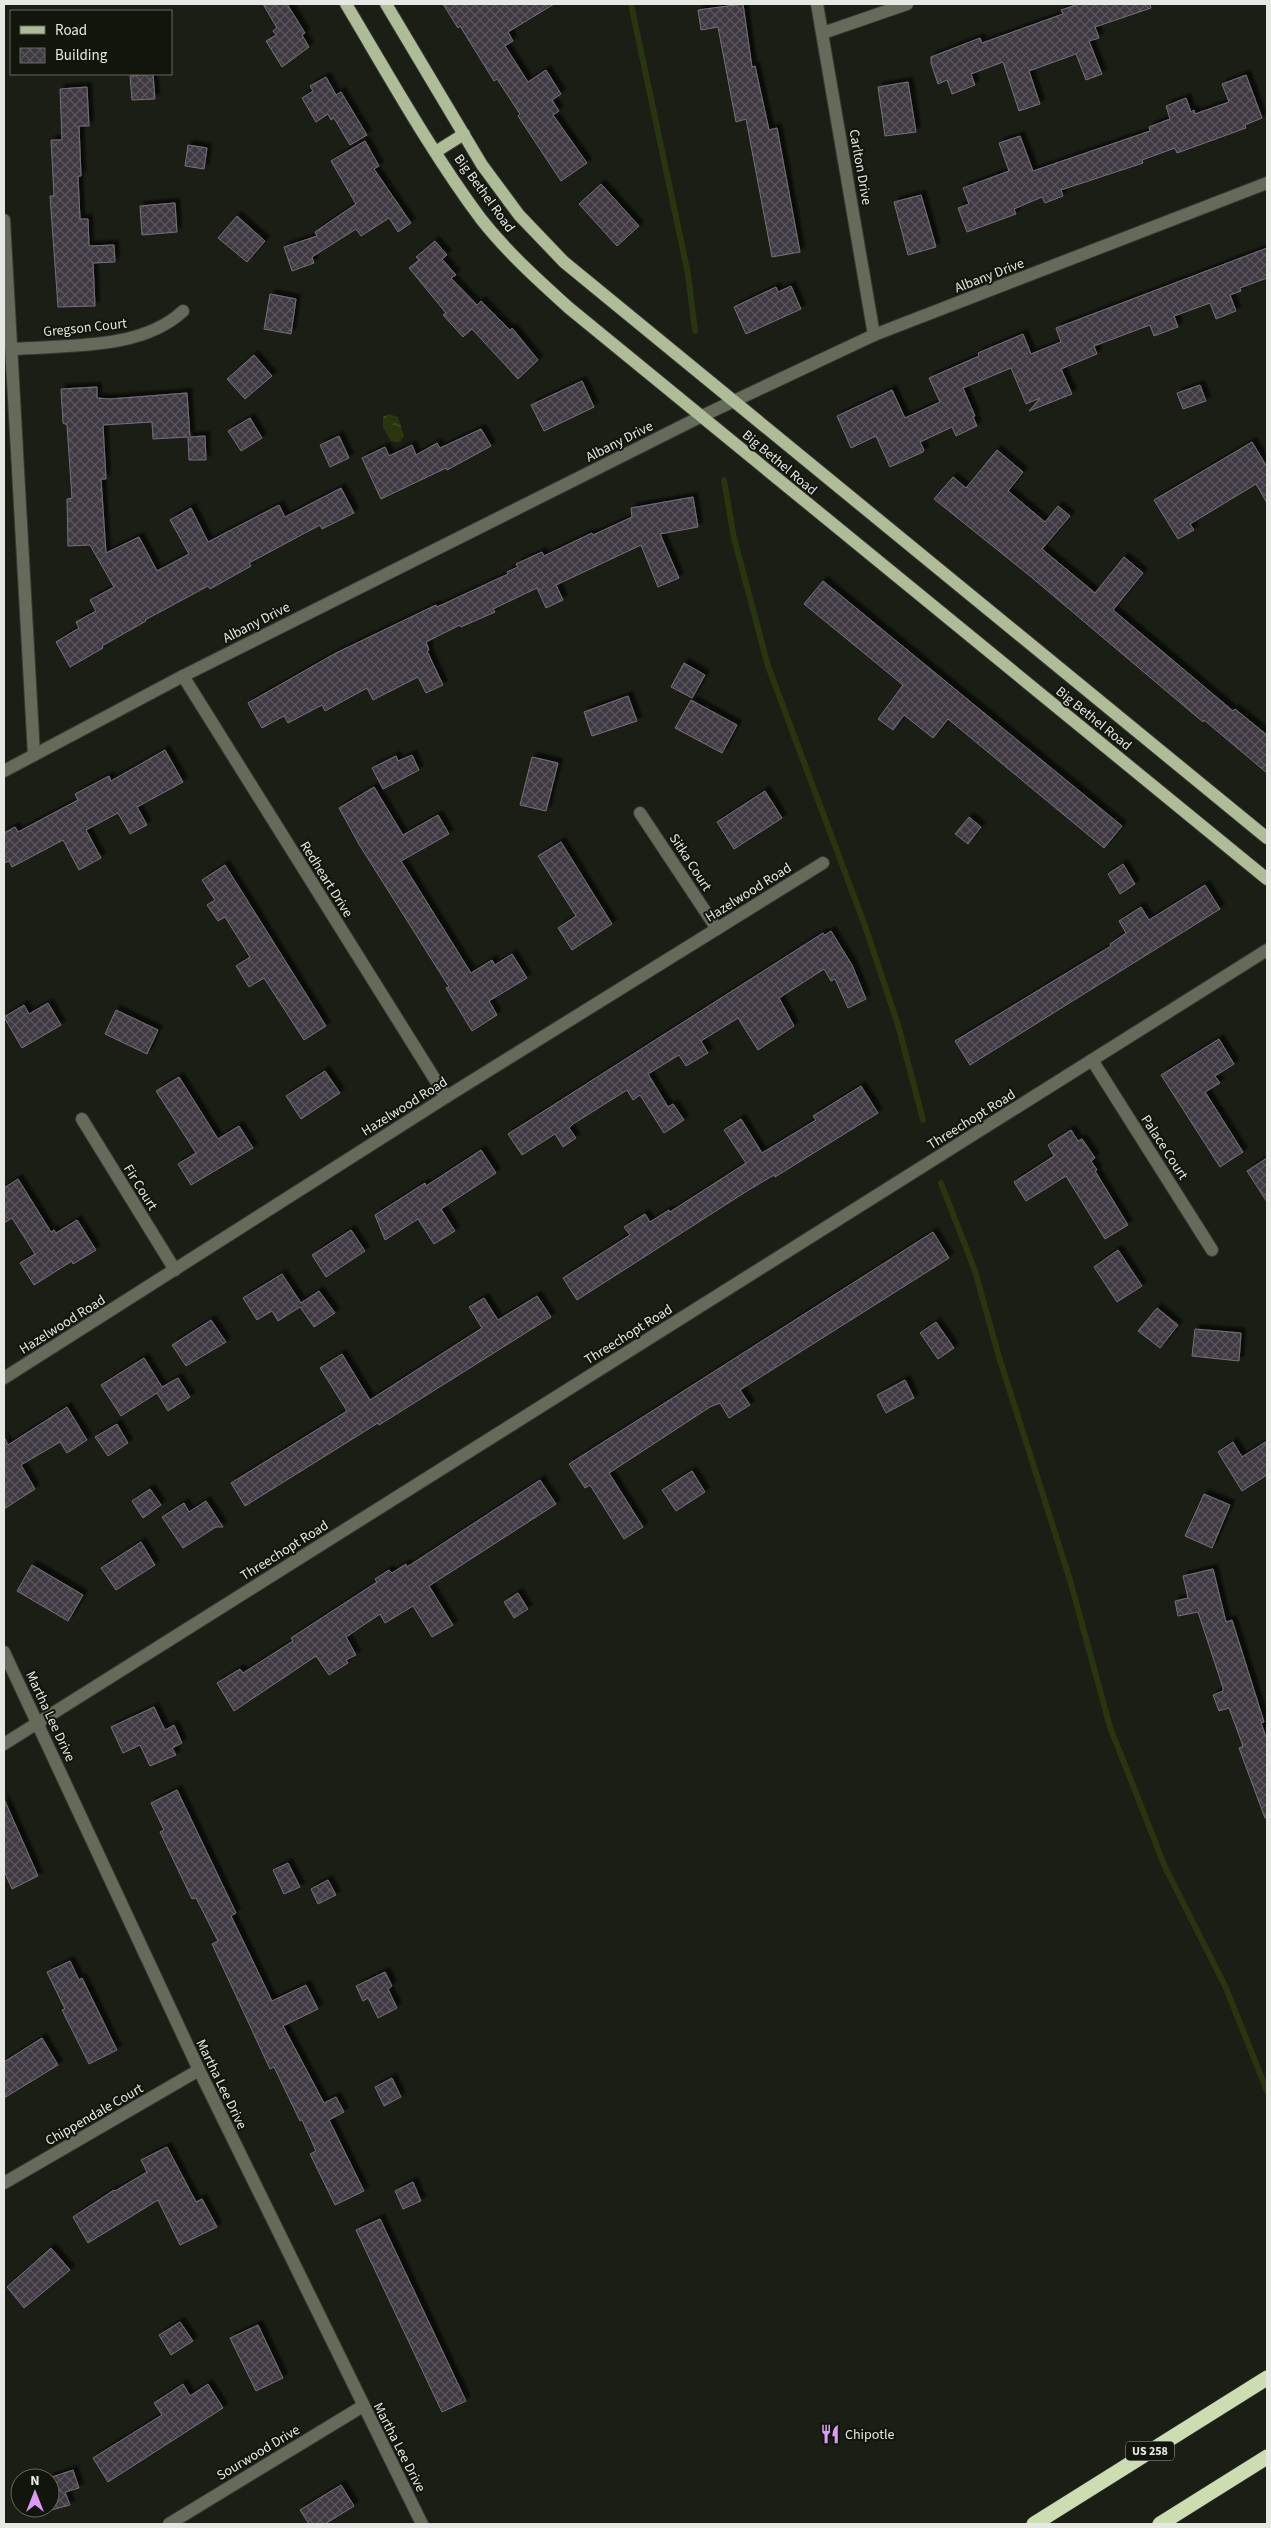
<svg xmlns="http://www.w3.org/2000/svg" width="1271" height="2528" viewBox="0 0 1271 2528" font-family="'Source Sans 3',sans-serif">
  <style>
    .water { fill: url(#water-ripples) }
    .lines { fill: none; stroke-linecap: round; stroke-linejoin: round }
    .stream { stroke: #29350f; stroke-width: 6 }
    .building { fill: url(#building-cross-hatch); stroke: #766f79; filter: url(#shadow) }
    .minor-casing { stroke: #373a32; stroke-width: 14 }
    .major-casing { stroke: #373a32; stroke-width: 14 }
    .highway-casing { stroke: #373a32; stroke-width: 16 }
    .minor { stroke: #646b5a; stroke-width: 12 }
    .major { stroke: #aebd98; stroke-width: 12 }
    .highway { stroke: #ccddb1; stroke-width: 15 }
    .labels { text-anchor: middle; stroke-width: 4; stroke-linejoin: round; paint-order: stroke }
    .shield { fill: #11150c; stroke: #a6a9a2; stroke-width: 1 }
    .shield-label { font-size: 12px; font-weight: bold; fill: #e6e9e3 }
    .street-label { font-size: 14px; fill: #e6e9e3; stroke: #11150c }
    .poi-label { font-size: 14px; fill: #e6e9e3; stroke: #11150c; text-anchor: start }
  </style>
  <defs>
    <pattern id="water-ripples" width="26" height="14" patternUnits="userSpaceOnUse" patternTransform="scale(1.25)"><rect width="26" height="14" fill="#29350f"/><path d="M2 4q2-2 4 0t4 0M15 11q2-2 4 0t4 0" fill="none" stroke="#485232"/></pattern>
    <pattern id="building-cross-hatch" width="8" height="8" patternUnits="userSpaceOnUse" patternTransform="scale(1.25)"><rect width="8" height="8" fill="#3f3942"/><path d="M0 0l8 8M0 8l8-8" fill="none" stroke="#5b565d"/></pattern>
    <filter id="shadow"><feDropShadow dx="4.5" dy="-4.5" stdDeviation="1" flood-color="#0009"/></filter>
  </defs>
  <rect width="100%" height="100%" fill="#1a1e15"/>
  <polygon class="water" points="389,414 398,417 404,436 400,442 391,441 383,427 383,417"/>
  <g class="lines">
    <g class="stream">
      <polyline points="631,4 688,274 695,331"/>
      <polyline points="724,480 734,538 768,666 865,926 898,1025 923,1120"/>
      <polyline points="941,1183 975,1271 999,1357 1070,1580 1110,1727 1165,1867 1226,1988 1267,2091"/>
    </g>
  </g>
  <g class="building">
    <polygon points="263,4 287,4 305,33 302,35 309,47 282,67 266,41 276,35 273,31 277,28"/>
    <polygon points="443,4 554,4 508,32 513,41 505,46 528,82 546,70 561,94 552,100 559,111 553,115 587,163 561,181 518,116 520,114 497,79 494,81 460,26 458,28"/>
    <polygon points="743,4 752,67 755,66 769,130 777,128 800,252 772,257 746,119 736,122 718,27 701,30 698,10"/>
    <polygon points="1079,4 1150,4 1151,8 1095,27 1099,38 1089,41 1102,74 1086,80 1076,54 1029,71 1040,104 1019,111 1003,62 971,74 975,85 952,94 947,80 938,84 931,63 931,57 980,38 982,43 1063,14 1061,10"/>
    <polygon points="153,74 155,99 132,100 130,76"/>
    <polygon points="1246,75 1262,118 1245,125 1246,128 1177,153 1175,148 1142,160 1143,163 1061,190 1063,196 1045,203 1042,197 1014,209 1016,214 967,232 958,208 969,204 963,188 1009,171 999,143 1020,136 1033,171 1150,131 1149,127 1170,119 1166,106 1186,98 1191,112 1194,110 1195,114 1229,102 1222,84"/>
    <polygon points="326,77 336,95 341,92 367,135 350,145 334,118 331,120 328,114 316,122 302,98 313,91 310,86"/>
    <polygon points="908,82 916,132 885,136 878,87"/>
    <polygon points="87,87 89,126 79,126 81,176 78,176 80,219 88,219 89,246 114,245 115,262 93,263 95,306 58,307 50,196 54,196 51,140 62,140 60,89"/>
    <polygon points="365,141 379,166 374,169 411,223 398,232 389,218 361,236 356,229 312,257 314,263 292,271 284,247 317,236 315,232 356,204 331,161"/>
    <polygon points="188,145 207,148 204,169 185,166"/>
    <polygon points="601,184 639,226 617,246 579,204"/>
    <polygon points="921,195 936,247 908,255 894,202"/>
    <polygon points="175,203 177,232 142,235 140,206"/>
    <polygon points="237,216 265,241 247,262 218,238"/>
    <polygon points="435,241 447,255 442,259 456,275 451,278 477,305 481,301 510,330 512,328 538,360 518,379 472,329 463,337 443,315 446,313 409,268 419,260 416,257"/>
    <polygon points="1267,248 1267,278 1240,288 1241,291 1230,295 1236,311 1216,319 1210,303 1174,316 1178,327 1154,336 1150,325 1094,346 1097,354 1061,369 1072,394 1029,411 1040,398 1026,404 1011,368 963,388 975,416 973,417 977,426 956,436 952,427 920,442 924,450 923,452 890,467 876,436 851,448 837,416 892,390 905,418 940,402 929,378 979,356 978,353 1023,334 1031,354 1061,342 1056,328"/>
    <polygon points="791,286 801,309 746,334 734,307 776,287 778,292"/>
    <polygon points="270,294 296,299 291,334 264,329"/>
    <polygon points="254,355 272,376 245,399 227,379"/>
    <polygon points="582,381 594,407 544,431 531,405"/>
    <polygon points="1200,385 1206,401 1183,409 1177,393"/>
    <polygon points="97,387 97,398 110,399 187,393 190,437 205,436 206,460 189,460 188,437 153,439 152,422 103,425 106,479 101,479 106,553 139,537 157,571 189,554 170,520 191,508 208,542 279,505 285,517 341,488 354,513 322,529 320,525 249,563 251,566 210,589 208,586 145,620 146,621 102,646 103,648 70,667 56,642 79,628 76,622 96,611 90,600 114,587 90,545 68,546 67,499 72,498 67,425 63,423 61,389"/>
    <polygon points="250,418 262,438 241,451 228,431"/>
    <polygon points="481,429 491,446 447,470 446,468 381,499 362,458 385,447 389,456 412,445 416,455 437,443 440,448"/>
    <polygon points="339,436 349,458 330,467 320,445"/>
    <polygon points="1252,442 1267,467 1267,503 1256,484 1190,524 1194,530 1178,539 1154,500"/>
    <polygon points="997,450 1023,472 1008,491 1045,522 1058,506 1070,516 1042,549 1095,593 1124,557 1143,573 1113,610 1233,711 1235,709 1267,735 1267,773 1204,720 1203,722 1030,576 934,499 953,477 966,488"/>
    <polygon points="693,497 698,527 660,534 679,578 658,587 641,545 556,585 563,600 546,608 537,588 493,609 495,612 461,627 460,625 426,642 429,650 427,651 443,685 426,693 418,677 373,700 367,688 325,711 322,705 288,723 284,716 262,728 248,703 336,653 436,605 437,607 508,574 507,572 518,567 516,564 542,552 544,556 592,533 593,535 632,517 631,508"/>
    <polygon points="823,581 1122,826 1104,848 948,719 933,738 904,715 893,730 878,719 903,685 804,604"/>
    <polygon points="684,663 705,675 692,698 671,687"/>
    <polygon points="628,696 637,721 592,736 584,712"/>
    <polygon points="691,700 737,725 722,753 675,728"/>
    <polygon points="165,750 183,782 137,807 147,825 130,834 118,813 86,830 101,858 79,870 63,840 12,867 9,861 4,863 4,833 15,827 18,832 78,800 75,794 109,776 111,781"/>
    <polygon points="412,755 419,770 383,789 372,768 396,756 398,761"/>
    <polygon points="532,757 558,763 546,811 520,805"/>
    <polygon points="374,787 403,835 438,815 449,834 401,861 471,973 492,960 495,965 512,954 527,978 489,1001 497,1015 472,1031 446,988 449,987 360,846 339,808"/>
    <polygon points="765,791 782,818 734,849 717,822"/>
    <polygon points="969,817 981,827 968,844 955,834"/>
    <polygon points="561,842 612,924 572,950 558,928 576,916 538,856"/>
    <polygon points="1123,864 1135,884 1120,894 1108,874"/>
    <polygon points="225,865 326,1026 304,1040 264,978 249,987 236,966 250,957 225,917 218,921 207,905 215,900 202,880"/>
    <polygon points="1205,885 1220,909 970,1065 955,1041 1111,946 1110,944 1126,933 1119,921 1141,907 1149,920"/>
    <polygon points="831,931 852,965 866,999 848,1008 835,979 831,981 824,969 779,998 794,1026 758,1050 738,1018 701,1041 708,1053 686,1066 679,1055 648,1074 668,1107 673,1104 684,1120 664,1133 640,1095 633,1100 627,1090 573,1124 569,1128 576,1138 563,1147 555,1134 522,1155 508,1134 823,933 825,935"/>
    <polygon points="48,1003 61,1025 22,1048 4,1017 24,1005 29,1014"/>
    <polygon points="116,1010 158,1030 147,1054 105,1034"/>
    <polygon points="1219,1039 1234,1064 1215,1076 1220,1083 1205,1092 1243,1152 1220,1167 1161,1075"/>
    <polygon points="325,1071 340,1093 301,1119 286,1096"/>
    <polygon points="179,1077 218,1139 239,1126 253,1148 191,1185 178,1164 196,1153 156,1091"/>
    <polygon points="861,1086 878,1113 775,1177 774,1175 747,1191 577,1300 563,1278 630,1235 624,1227 645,1214 650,1222 669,1210 670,1212 746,1163 724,1130 741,1119 762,1153 816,1120 813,1116"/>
    <polygon points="1071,1130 1078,1141 1082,1139 1095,1158 1091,1161 1097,1170 1095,1171 1128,1225 1105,1239 1066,1176 1026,1201 1014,1182 1054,1156 1048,1145"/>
    <polygon points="481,1150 496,1173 441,1209 455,1231 434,1244 418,1219 385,1240 375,1215 425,1183 426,1186"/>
    <polygon points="1267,1158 1267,1202 1247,1171"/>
    <polygon points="18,1179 51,1232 54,1230 56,1233 77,1220 96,1250 73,1264 72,1261 34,1285 20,1263 35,1254 12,1218 4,1223 4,1188"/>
    <polygon points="351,1230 365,1251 326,1277 312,1255"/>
    <polygon points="933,1232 949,1258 740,1390 750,1405 729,1418 720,1403 710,1407 609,1473 643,1527 624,1539 590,1485 585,1488 569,1464"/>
    <polygon points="1118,1250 1142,1286 1117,1302 1094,1267"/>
    <polygon points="282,1274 301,1303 319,1291 335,1313 314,1327 300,1307 278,1321 272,1311 257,1320 243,1298"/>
    <polygon points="537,1296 551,1317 379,1425 378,1423 245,1506 231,1483 347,1411 320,1368 342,1354 370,1400 482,1328 469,1307 484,1298 498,1320"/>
    <polygon points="1157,1308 1178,1325 1160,1348 1138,1331"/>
    <polygon points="211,1320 226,1342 186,1366 172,1345"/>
    <polygon points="936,1322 954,1348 938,1359 920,1333"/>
    <polygon points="1195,1329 1241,1333 1239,1361 1192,1356"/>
    <polygon points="144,1358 162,1387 178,1378 190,1397 168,1411 157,1393 121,1416 101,1385"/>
    <polygon points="905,1380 914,1398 886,1413 877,1395"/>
    <polygon points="67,1407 87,1440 67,1453 60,1442 21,1465 35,1489 4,1509 4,1437 8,1445"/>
    <polygon points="117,1424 128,1443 108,1456 95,1437"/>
    <polygon points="1267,1441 1267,1475 1242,1491 1218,1452 1233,1442 1242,1457"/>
    <polygon points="692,1471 705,1492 676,1511 662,1490"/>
    <polygon points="540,1480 556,1504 429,1586 453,1625 432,1637 413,1606 385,1623 380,1614 346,1637 356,1655 346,1660 348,1663 329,1675 316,1656 234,1711 217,1683 240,1669 243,1673 293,1641 291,1638 377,1582 375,1579 389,1570 392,1573 406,1564 407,1567"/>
    <polygon points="150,1489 161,1505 143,1518 132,1501"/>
    <polygon points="1204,1494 1230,1505 1212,1548 1185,1536"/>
    <polygon points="206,1501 223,1527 216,1527 183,1548 162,1517 184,1503 189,1512"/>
    <polygon points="141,1542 155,1565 116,1590 101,1568"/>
    <polygon points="32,1565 83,1595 68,1621 17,1591"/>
    <polygon points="1213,1569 1226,1622 1232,1620 1264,1722 1261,1723 1267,1740 1267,1818 1265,1818 1239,1748 1243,1746 1229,1708 1219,1711 1213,1695 1223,1691 1223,1688 1198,1612 1178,1616 1175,1601 1188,1598 1183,1576"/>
    <polygon points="518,1593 528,1609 514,1618 504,1602"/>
    <polygon points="154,1707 165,1730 174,1725 182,1743 172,1748 176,1755 150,1766 140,1745 123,1753 111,1727"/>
    <polygon points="177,1790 236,1913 231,1916 272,2001 306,1985 318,2009 283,2026 324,2103 336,2097 344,2112 329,2120 364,2191 335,2205 310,2154 316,2151 302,2120 300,2121 274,2067 270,2069 212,1944 218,1941 196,1898 192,1899 160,1832 164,1830 151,1803"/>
    <polygon points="4,1799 38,1876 12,1889 4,1871"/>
    <polygon points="288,1863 300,1887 284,1894 273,1870"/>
    <polygon points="328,1880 336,1895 318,1904 311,1889"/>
    <polygon points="70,1961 79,1980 82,1978 117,2050 89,2064 62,2010 65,2009 47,1972"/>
    <polygon points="385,1972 392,1986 388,1989 397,2008 378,2018 368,1998 363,2001 356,1986"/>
    <polygon points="42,2038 58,2065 4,2098 4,2062"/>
    <polygon points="392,2078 401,2097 384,2106 375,2087"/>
    <polygon points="167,2147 196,2202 202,2199 217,2227 180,2245 158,2200 88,2243 73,2217 114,2190 115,2191 147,2172 141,2160"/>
    <polygon points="413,2182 421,2201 403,2209 395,2191"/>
    <polygon points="380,2219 466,2401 442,2412 356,2230"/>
    <polygon points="51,2248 70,2270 24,2308 7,2287"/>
    <polygon points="180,2322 193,2341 171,2355 159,2335"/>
    <polygon points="258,2325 283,2378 256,2391 230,2338"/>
    <polygon points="183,2384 190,2396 208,2384 223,2408 108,2482 93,2458 162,2415 154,2403"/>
    <polygon points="73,2470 79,2488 65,2492 70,2505 37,2514 35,2508 50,2508 49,2478"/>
    <polygon points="341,2485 354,2506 325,2524 309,2524 300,2510"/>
  </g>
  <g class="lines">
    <defs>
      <g id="minor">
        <polyline points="817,4 874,335"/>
        <polyline points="823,33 907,4"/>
        <polyline points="4,220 34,755"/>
        <path d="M13,349c54,-4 129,1 170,-38"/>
        <polyline points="183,676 446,1097"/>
        <polyline points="4,771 183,676 702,416 874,335 1267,183"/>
        <polyline points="640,813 717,929"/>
        <polyline points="1092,1060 1212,1250"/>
        <polyline points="82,1119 175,1270"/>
        <polyline points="4,1378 446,1097 823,863"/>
        <polyline points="4,1652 199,2070 422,2524"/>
        <polyline points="4,1744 1267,950"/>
        <polyline points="4,2183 199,2070"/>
        <polyline points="169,2524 363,2406"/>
      </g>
      <g id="major">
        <path d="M346,4c43,72 85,148 135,215 26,33 57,61 88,89l698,571"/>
        <polyline points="386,4 482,165 519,215 564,262 1267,838"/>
        <polyline points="437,151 464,134"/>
      </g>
      <g id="highway">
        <polyline points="1034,2524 1267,2378"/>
        <polyline points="1160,2524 1267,2457"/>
      </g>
    </defs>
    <use href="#minor" class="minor-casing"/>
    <use href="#major" class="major-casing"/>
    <use href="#highway" class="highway-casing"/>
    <use href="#minor" class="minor"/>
    <use href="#major" class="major"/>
    <use href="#highway" class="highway"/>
  </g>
  <defs>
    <symbol id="restaurant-bare" viewBox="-9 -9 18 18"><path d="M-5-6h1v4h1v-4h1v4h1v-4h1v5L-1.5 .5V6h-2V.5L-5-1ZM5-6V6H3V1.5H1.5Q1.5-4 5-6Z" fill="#da9af6" stroke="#11150c" stroke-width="2.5" paint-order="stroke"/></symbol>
  </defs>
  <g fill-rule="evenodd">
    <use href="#restaurant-bare" x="816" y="2420" width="28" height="28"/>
  </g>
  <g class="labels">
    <rect class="shield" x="1126" y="2441.5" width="48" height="19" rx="4"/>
    <g class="shield-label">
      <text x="1150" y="2455">US 258</text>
    </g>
    <g class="street-label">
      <text transform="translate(861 167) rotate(80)" y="5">Carlton Drive</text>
      <text transform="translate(485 193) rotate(54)" y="5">Big Bethel Road</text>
      <text transform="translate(989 275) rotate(-21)" y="5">Albany Drive</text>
      <text transform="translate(85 327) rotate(-6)" y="5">Gregson Court</text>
      <text transform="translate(619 441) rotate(-27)" y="5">Albany Drive</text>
      <text transform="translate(780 462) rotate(40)" y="5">Big Bethel Road</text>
      <text transform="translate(256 622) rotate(-27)" y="5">Albany Drive</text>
      <text transform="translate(1094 718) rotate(39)" y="5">Big Bethel Road</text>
      <text transform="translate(691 862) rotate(57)" y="5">Sitka Court</text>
      <text transform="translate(327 879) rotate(58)" y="5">Redheart Drive</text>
      <text transform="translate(748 892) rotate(-32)" y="5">Hazelwood Road</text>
      <text transform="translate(404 1106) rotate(-32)" y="5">Hazelwood Road</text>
      <text transform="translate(971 1119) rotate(-32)" y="5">Threechopt Road</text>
      <text transform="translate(1165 1147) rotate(57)" y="5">Palace Court</text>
      <text transform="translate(141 1187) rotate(58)" y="5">Fir Court</text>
      <text transform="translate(62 1324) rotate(-32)" y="5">Hazelwood Road</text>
      <text transform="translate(628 1334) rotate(-32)" y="5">Threechopt Road</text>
      <text transform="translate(284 1550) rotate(-32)" y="5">Threechopt Road</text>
      <text transform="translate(51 1716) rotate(65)" y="5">Martha Lee Drive</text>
      <text transform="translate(222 2084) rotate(64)" y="5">Martha Lee Drive</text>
      <text transform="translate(94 2114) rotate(-30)" y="5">Chippendale Court</text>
      <text transform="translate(400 2447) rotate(63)" y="5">Martha Lee Drive</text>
      <text transform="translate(258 2452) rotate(-31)" y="5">Sourwood Drive</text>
    </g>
    <g class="poi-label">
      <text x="845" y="2439">Chipotle</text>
    </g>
  </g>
  <rect width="1271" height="2528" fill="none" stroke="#e6e9e3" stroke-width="10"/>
  <rect x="10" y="10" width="162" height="65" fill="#11150c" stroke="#666a62"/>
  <rect x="20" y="26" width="25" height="8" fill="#aebd98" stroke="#666a62"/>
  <text x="55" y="35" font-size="15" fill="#e6e9e3">Road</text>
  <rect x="20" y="48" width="25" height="15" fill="url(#building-cross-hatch)" stroke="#666a62"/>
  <text x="55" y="60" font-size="15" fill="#e6e9e3">Building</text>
  <g transform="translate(35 2493)"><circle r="24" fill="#11150c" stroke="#666a62"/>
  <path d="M0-4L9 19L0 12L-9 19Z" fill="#da9af6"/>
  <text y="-8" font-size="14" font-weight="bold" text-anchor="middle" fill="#e6e9e3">N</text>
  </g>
</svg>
